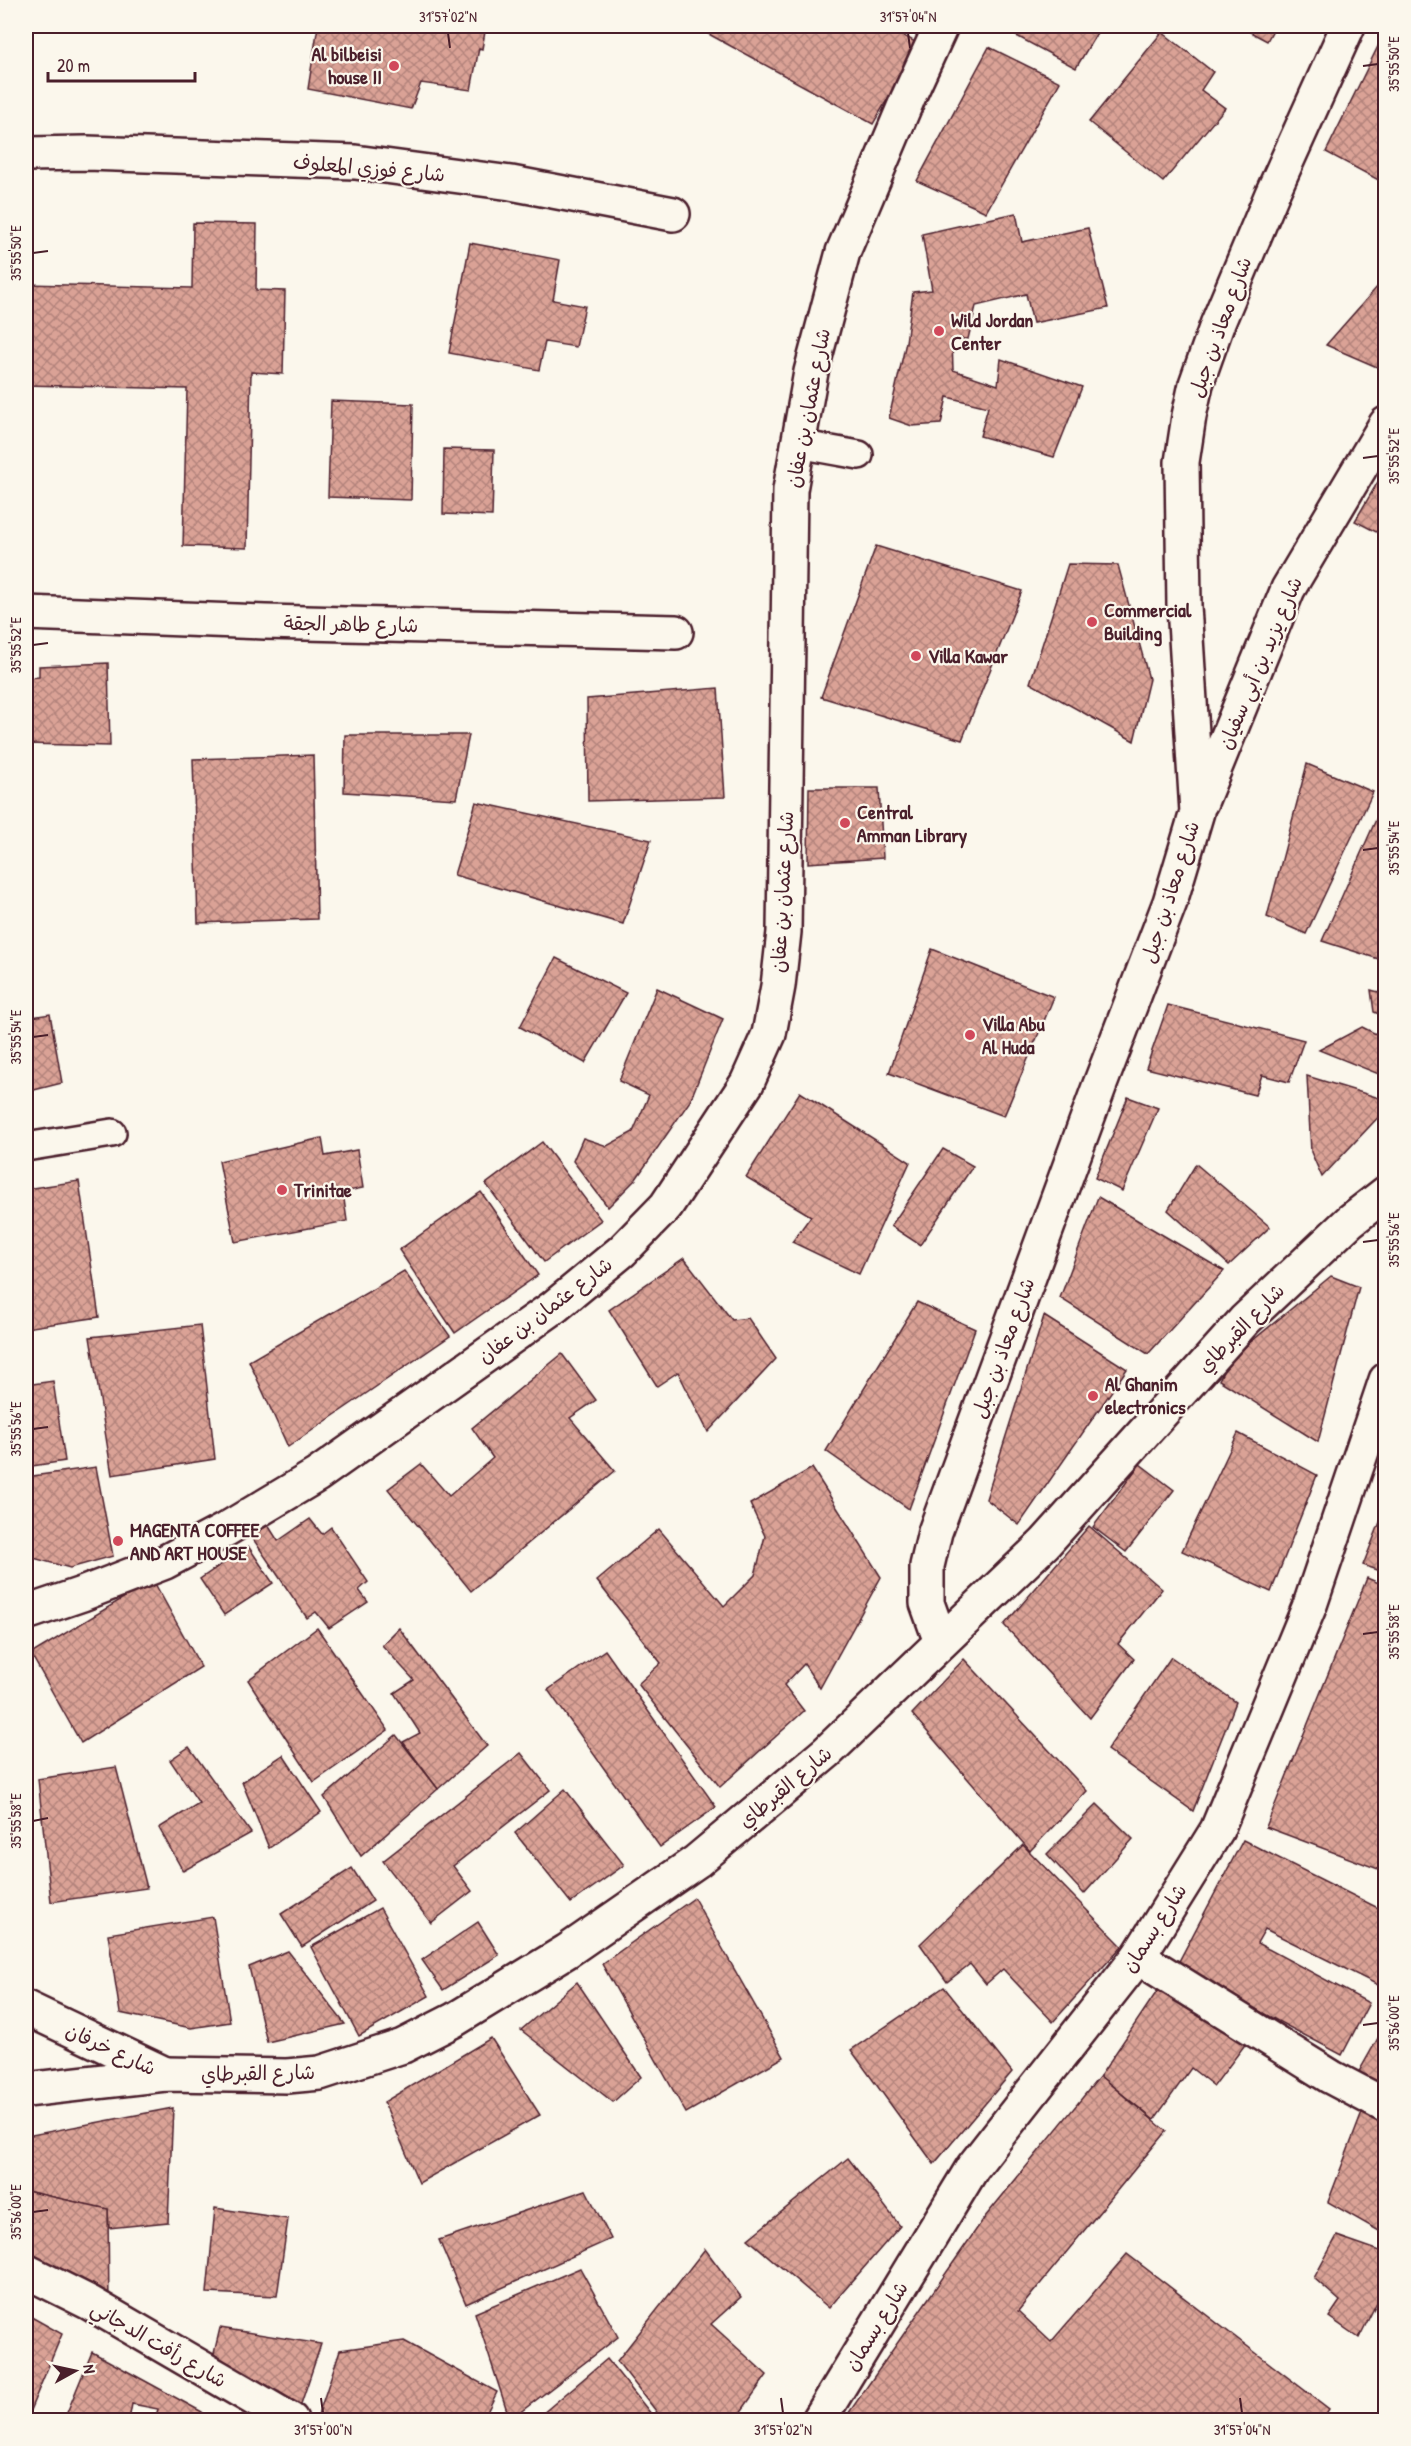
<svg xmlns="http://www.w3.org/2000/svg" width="1411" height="2446" viewBox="0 0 1411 2446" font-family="'Patrick Hand','Playpen Sans Arabic',sans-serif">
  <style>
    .building { fill: url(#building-cross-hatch); stroke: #4a1f2b; stroke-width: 1.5 }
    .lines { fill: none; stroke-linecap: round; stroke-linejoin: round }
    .service-casing { stroke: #4a1f2b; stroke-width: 32 }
    .pedestrian-casing { stroke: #4a1f2b; stroke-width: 38 }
    .minor-casing { stroke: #4a1f2b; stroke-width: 38 }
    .secondary-casing { stroke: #4a1f2b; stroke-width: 38 }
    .service { stroke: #fbf7ec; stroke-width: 27 }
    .pedestrian { stroke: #fbf7ec; stroke-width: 33 }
    .minor { stroke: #fbf7ec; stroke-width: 33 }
    .secondary { stroke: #fbf7ec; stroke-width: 33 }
    .ticks { fill: none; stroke: #4a1f2b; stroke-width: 2 }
    .poi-dot { fill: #d1495b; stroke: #fbf7ec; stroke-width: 2 }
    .labels { text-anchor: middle; stroke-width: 4.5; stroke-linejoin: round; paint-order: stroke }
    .poi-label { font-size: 20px; font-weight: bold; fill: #4a1f2b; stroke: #fbf7ec; text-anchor: start }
    .street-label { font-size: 20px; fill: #4a1f2b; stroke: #fbf7ec }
    .neatline { fill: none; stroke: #4a1f2b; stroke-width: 2 }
    .ticks-label { font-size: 15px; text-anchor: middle; fill: #4a1f2b }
  </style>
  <defs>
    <pattern id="building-cross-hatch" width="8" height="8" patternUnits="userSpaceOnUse" patternTransform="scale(1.5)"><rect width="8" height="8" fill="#daa296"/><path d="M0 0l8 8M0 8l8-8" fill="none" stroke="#b3837b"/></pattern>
  </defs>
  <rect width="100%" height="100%" fill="#fbf7ec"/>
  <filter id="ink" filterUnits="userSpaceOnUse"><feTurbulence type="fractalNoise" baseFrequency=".0167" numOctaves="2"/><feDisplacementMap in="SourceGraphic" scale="12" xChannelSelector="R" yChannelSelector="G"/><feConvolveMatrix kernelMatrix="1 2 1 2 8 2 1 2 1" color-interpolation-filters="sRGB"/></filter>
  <g filter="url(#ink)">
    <g class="building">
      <polygon points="318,26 486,26 482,49 479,48 471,90 421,83 411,109 308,89"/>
      <polygon points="694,26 886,26 919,44 873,124"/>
      <polygon points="998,26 1101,26 1076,68"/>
      <polygon points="1239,26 1275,26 1267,41"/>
      <polygon points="1386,30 1386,184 1326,152"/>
      <polygon points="1162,32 1213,72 1201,90 1225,108 1163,182 1089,122"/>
      <polygon points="989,47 1060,82 986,212 917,181"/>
      <polygon points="1016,213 1022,242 1088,228 1108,308 1033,323 1026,294 976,306 968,339 952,339 953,370 998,385 1001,359 1082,387 1054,457 980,436 988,407 947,397 941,424 912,426 889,418 906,342 913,292 932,290 922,234"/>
      <polygon points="193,223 257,224 256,290 285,291 283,374 251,372 247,548 183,546 187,389 26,385 26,284 192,288"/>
      <polygon points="470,243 560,260 553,300 585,306 576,347 545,342 539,370 449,353"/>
      <polygon points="1386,277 1386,353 1377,367 1326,345"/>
      <polygon points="331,401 413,404 411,500 328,497"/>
      <polygon points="444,449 494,450 492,516 443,514"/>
      <polygon points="1386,468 1386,537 1355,521"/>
      <polygon points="876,546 1022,591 962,740 821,697"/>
      <polygon points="1068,564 1118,565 1149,679 1134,741 1030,683"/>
      <polygon points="108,663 110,746 26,744 26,678 39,677 39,666"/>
      <polygon points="718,688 725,797 588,801 587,699"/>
      <polygon points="345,735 469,735 456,799 344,792"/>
      <polygon points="313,755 317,919 198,923 193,759"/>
      <polygon points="1307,764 1373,792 1306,934 1267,917"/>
      <polygon points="809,788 879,788 883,858 808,863"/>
      <polygon points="1386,797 1386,959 1385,961 1322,941"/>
      <polygon points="476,802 651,840 623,924 454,875"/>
      <polygon points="932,949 1054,997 1004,1116 889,1073"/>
      <polygon points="556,958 626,993 585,1063 520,1027"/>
      <polygon points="657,988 723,1019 690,1101 636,1179 608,1207 573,1161 583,1138 607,1146 633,1132 649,1095 619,1081"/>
      <polygon points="1371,990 1386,994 1386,1017 1374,1012"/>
      <polygon points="1168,1005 1304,1040 1289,1082 1262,1075 1255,1095 1146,1068"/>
      <polygon points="50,1014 62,1083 26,1092 26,1018"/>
      <polygon points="1362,1027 1386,1039 1386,1077 1319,1050"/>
      <polygon points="1307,1076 1386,1100 1386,1109 1322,1177 1311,1152"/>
      <polygon points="800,1092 910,1162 859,1274 792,1242 811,1216 746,1177"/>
      <polygon points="1128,1097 1158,1108 1122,1191 1095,1178"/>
      <polygon points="322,1138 325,1156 357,1150 363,1188 343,1192 347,1221 235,1242 219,1161"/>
      <polygon points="542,1142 601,1220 544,1262 486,1184"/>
      <polygon points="943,1149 973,1166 920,1245 891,1226"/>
      <polygon points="1196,1164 1270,1227 1229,1265 1168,1210"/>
      <polygon points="79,1181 99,1317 26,1328 26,1189"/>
      <polygon points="481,1192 538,1275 455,1333 399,1250"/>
      <polygon points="1098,1197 1224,1271 1148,1354 1060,1298"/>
      <polygon points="684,1258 732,1320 748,1318 776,1359 708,1432 678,1372 657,1386 609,1310"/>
      <polygon points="404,1271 450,1336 288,1447 249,1361"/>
      <polygon points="1331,1276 1359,1287 1318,1442 1219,1380 1229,1360"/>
      <polygon points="917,1302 975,1329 909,1509 826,1451"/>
      <polygon points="1044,1316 1127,1369 1019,1525 986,1499"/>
      <polygon points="200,1325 215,1459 112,1475 90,1337"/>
      <polygon points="562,1354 596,1400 570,1418 615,1471 471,1591 388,1489 421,1464 449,1496 493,1458 472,1428"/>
      <polygon points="53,1381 65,1461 26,1467 26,1385"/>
      <polygon points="1238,1433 1317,1475 1271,1592 1182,1551"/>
      <polygon points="1140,1464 1174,1490 1126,1552 1093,1527"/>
      <polygon points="96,1467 113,1556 70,1568 26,1556 26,1477"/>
      <polygon points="812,1468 881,1577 820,1688 804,1664 784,1685 804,1711 720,1787 638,1684 661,1663 597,1581 659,1529 724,1606 755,1575 765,1536 750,1504"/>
      <polygon points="1386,1507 1386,1573 1363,1565"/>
      <polygon points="310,1519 322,1534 331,1527 368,1582 359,1590 368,1602 329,1628 316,1612 307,1618 251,1536 268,1525 278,1541"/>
      <polygon points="1089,1526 1162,1589 1118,1644 1134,1659 1090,1718 1004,1625"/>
      <polygon points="248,1546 273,1583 224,1615 200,1579"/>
      <polygon points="1367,1578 1386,1586 1386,1872 1266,1827"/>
      <polygon points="153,1580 201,1667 81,1743 31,1654"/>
      <polygon points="317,1628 388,1730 314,1782 248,1680"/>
      <polygon points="399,1628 487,1746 438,1789 403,1742 420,1733 394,1693 414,1680 382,1645"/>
      <polygon points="605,1650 716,1807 660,1847 548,1690"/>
      <polygon points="1171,1657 1236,1702 1193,1811 1107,1750"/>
      <polygon points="964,1659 1087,1791 1030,1851 912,1714"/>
      <polygon points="396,1735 438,1789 361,1856 324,1797"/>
      <polygon points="189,1747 251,1833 183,1871 159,1828 199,1803 170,1760"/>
      <polygon points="521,1753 550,1790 453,1866 472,1891 431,1923 383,1861"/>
      <polygon points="283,1755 321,1812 269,1848 242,1782"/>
      <polygon points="116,1767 147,1888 51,1902 38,1779"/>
      <polygon points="565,1789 624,1865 571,1903 515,1833"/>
      <polygon points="1097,1804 1133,1839 1084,1894 1047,1854"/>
      <polygon points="1243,1840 1386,1912 1386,1971 1378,1985 1265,1929 1257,1943 1369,2003 1342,2055 1176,1967"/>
      <polygon points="1023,1845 1122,1946 1053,2022 1003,1969 986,1984 970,1964 947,1982 920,1944"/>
      <polygon points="352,1868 373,1901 302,1947 281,1914"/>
      <polygon points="694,1898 784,2057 686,2113 602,1964"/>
      <polygon points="380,1908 429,1996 359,2036 311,1947"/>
      <polygon points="213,1917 230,2022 191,2028 120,2013 108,1934"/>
      <polygon points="478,1922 499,1955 443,1990 422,1960"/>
      <polygon points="288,1951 345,2024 267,2042 249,1967"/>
      <polygon points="1164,1981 1253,2034 1214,2086 1191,2068 1154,2120 1100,2076"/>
      <polygon points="577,1982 641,2077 613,2102 521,2030"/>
      <polygon points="944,1987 1012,2072 934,2164 851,2050"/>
      <polygon points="1386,2024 1386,2093 1356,2077"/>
      <polygon points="491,2038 540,2115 419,2183 384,2102"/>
      <polygon points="1100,2076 1166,2131 1018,2311 1051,2342 1127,2254 1329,2409 1322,2420 856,2420 848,2414 985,2217"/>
      <polygon points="1365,2105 1386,2116 1386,2235 1328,2202"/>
      <polygon points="173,2108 168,2222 109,2228 108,2209 26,2191 26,2136"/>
      <polygon points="848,2158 900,2226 829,2308 748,2239"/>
      <polygon points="586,2190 611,2239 466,2304 439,2240"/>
      <polygon points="26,2191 108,2209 109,2307 26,2259"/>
      <polygon points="215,2208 288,2219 277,2296 207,2293"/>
      <polygon points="1337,2236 1386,2253 1386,2284 1359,2338 1329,2317 1340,2301 1314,2278"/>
      <polygon points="705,2249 741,2297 711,2324 767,2375 735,2420 663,2420 617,2361"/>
      <polygon points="580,2268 618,2337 510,2420 475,2313"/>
      <polygon points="26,2314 62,2334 26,2420"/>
      <polygon points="220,2328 321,2344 299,2410 211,2366"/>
      <polygon points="404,2341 497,2392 483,2420 317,2419 340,2350"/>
      <polygon points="92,2352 202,2412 201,2420 155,2420 158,2409 132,2404 129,2420 64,2420"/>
      <polygon points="607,2359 656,2420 535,2420"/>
      <polygon points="848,2414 856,2420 844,2420"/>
    </g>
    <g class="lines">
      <defs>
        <g id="service">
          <polyline points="798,444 859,455"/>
          <polyline points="26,1147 112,1133"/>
        </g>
        <polyline id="pedestrian" points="1138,1957 1331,2077 1386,2106"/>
        <g id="minor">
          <polyline points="26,154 87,153 355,162 511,183 673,214"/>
          <polyline points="26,613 265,622 676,632"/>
          <polyline points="1201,802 1288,589 1386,424"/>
          <polyline points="26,1613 82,1594 165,1562 225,1530 317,1475 554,1307 622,1251 666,1206 747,1083 769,1034 778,986 784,932 790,490 811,372 843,252 908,98 941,26"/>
          <polyline points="941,1642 927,1603 927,1566 935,1532 1099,1087 1170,902 1197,812 1184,606 1182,462 1189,416 1196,384 1217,325 1272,194 1348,26"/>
          <polyline points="26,2008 165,2074"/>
          <polyline points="26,2090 165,2074 287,2076 320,2073 403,2046 454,2020 567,1951 697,1861 827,1752 1045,1543 1245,1320 1350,1221 1386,1193"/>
          <polyline points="26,2271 90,2303 291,2420"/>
        </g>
        <polyline id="secondary" points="819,2420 973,2167 1138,1957 1217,1830 1310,1605 1386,1380"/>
      </defs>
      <use href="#service" class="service-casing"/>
      <use href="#pedestrian" class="pedestrian-casing"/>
      <use href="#minor" class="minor-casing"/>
      <use href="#secondary" class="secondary-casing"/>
      <use href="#service" class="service"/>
      <use href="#pedestrian" class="pedestrian"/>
      <use href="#minor" class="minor"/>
      <use href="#secondary" class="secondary"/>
    </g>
  </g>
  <path class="ticks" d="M448,33l2,15M908,33l2,15M1363,66l15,-2M33,253l15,-2M1363,458l15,-2M33,645l15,-2M1363,850l15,-2M33,1037l15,-2M1363,1242l15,-2M33,1429l15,-2M1363,1634l15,-2M33,1821l15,-3M1363,2025l15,-2M33,2212l15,-2M321,2398l2,15M781,2398l2,15M1240,2398l2,15"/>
  <g class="poi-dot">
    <circle cx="394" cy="66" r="6"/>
    <circle cx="939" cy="331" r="6"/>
    <circle cx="1092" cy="622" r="6"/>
    <circle cx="916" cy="656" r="6"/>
    <circle cx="845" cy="823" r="6"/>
    <circle cx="970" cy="1035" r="6"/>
    <circle cx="282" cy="1190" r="6"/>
    <circle cx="1093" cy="1396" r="6"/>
    <circle cx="118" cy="1541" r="6"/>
  </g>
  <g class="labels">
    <g class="poi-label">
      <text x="382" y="61" text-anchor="end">Al bilbeisi<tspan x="382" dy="23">house II</tspan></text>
      <text x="951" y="327">Wild Jordan<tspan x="951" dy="23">Center</tspan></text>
      <text x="1104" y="617">Commercial<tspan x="1104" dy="23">Building</tspan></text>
      <text x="928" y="663">Villa Kawar</text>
      <text x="857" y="819">Central<tspan x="857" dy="23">Amman Library</tspan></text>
      <text x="982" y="1031">Villa Abu<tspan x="982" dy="23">Al Huda</tspan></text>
      <text x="294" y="1197">Trinitae</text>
      <text x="1105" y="1391">Al Ghanim<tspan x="1105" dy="23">electronics</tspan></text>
      <text x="130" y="1537">MAGENTA COFFEE<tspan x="130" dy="23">AND ART HOUSE</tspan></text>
    </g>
    <g class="street-label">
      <text transform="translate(369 168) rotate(5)" y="7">شارع فوزي المعلوف</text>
      <text transform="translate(1220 327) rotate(-70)" y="7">شارع معاذ بن جبل</text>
      <text transform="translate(808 408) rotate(-79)" y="7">شارع عثمان بن عفان</text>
      <text transform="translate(351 624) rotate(1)" y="7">شارع طاهر الجقة</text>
      <text transform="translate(1260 663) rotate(-67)" y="7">شارع يزيد بن أبي سفيان</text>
      <text transform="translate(782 892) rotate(-87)" y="7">شارع عثمان بن عفان</text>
      <text transform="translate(1170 892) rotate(-72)" y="7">شارع معاذ بن جبل</text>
      <text transform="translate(545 1310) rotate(-37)" y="7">شارع عثمان بن عفان</text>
      <text transform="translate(1241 1328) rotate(-46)" y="7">شارع القبرطاي</text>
      <text transform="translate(1003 1348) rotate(-70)" y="7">شارع معاذ بن جبل</text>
      <text transform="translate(785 1787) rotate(-40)" y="7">شارع القبرطاي</text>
      <text transform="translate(1154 1928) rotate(-57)" y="7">شارع بسمان</text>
      <text transform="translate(111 2049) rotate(25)" y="7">شارع خرفان</text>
      <text transform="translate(258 2073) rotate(-1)" y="7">شارع القبرطاي</text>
      <text transform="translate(876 2326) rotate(-58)" y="7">شارع بسمان</text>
      <text transform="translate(159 2344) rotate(30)" y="7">شارع رأفت الدجاني</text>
    </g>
  </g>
  <rect width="1411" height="2446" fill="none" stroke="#fbf7ec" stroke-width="66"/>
  <g transform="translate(75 2371) rotate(82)" stroke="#fbf7ec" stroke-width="4.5" paint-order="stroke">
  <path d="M0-4.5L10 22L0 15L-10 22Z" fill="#4a1f2b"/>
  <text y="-9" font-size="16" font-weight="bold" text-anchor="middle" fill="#4a1f2b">N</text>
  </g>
  <path d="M48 72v9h147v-9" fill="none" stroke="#4a1f2b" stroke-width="3"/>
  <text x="57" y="72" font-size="18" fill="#4a1f2b" stroke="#fbf7ec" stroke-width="4.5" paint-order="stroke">20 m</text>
  <rect x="33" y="33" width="1345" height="2380" class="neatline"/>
  <g class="ticks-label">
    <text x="448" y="22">31°57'02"N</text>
    <text x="908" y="22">31°57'04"N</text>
    <text transform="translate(1394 64) rotate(-90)" y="5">35°55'50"E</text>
    <text transform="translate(16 253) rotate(-90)" y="5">35°55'50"E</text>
    <text transform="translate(1394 456) rotate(-90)" y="5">35°55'52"E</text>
    <text transform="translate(16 645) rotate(-90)" y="5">35°55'52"E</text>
    <text transform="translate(1394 848) rotate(-90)" y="5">35°55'54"E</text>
    <text transform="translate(16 1037) rotate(-90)" y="5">35°55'54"E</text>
    <text transform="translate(1394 1240) rotate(-90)" y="5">35°55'56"E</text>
    <text transform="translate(16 1429) rotate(-90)" y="5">35°55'56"E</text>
    <text transform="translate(1394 1632) rotate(-90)" y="5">35°55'58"E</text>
    <text transform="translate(16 1821) rotate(-90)" y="5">35°55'58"E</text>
    <text transform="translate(1394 2023) rotate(-90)" y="5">35°56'00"E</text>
    <text transform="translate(16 2212) rotate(-90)" y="5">35°56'00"E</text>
    <text x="323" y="2435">31°57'00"N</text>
    <text x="783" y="2435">31°57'02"N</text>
    <text x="1242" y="2435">31°57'04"N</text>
  </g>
</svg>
